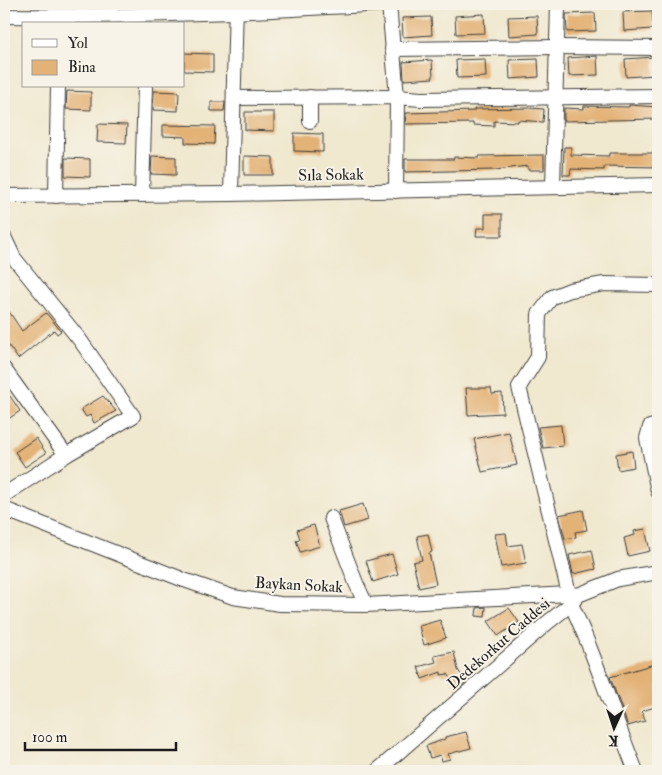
<svg xmlns="http://www.w3.org/2000/svg" width="662" height="775" viewBox="0 0 662 775" font-family="'IM FELL Double Pica',serif">
  <style>
    .building { fill: #e3b277 }
    .lines { fill: none; stroke-linecap: round; stroke-linejoin: round }
    .minor-casing { stroke: #3c3b37; stroke-width: 16 }
    .minor { stroke: #fff; stroke-width: 14 }
    .labels { text-anchor: middle; stroke-width: 4; stroke-linejoin: round; paint-order: stroke }
    .street-label { font-size: 16px; fill: #1c1c1c; stroke: #f7f3e8 }
  </style>
  <rect width="100%" height="100%" fill="#f7f3e8"/>
  <filter id="ink" filterUnits="userSpaceOnUse"><feTurbulence type="fractalNoise" baseFrequency=".02" numOctaves="2"/><feDisplacementMap in="SourceGraphic" scale="10" xChannelSelector="R" yChannelSelector="G"/><feConvolveMatrix kernelMatrix="1 2 1 2 8 2 1 2 1" color-interpolation-filters="sRGB"/></filter>
  <filter id="wash" filterUnits="userSpaceOnUse"><feTurbulence type="fractalNoise" baseFrequency=".0096" numOctaves="4" result="noise"/><feDisplacementMap in="SourceGraphic" scale="20" xChannelSelector="R" yChannelSelector="G"/><feGaussianBlur stdDeviation="1.12" result="paint"/><feColorMatrix in="noise" values="0 0 0 0 0 0 0 0 0 0 0 0 0 0 0 0 0 1.4 0 .05"/><feComposite in="paint" operator="in"/></filter>
  <g filter="url(#wash)">
    <rect width="100%" height="100%" fill="#f0e8cf"/>
    <g id="blocks">
      <g class="building">
        <polygon points="652,11 653,29 624,31 623,12"/>
        <polygon points="595,13 596,31 567,32 566,14"/>
        <polygon points="484,14 485,33 456,34 455,16"/>
        <polygon points="537,16 538,34 509,36 508,17"/>
        <polygon points="431,17 432,35 403,37 402,18"/>
        <polygon points="184,53 213,54 213,72 184,71"/>
        <polygon points="597,56 598,75 569,76 568,58"/>
        <polygon points="654,57 655,75 626,77 625,59"/>
        <polygon points="485,59 486,77 457,78 456,60"/>
        <polygon points="538,59 539,77 510,79 509,60"/>
        <polygon points="432,60 433,78 404,80 403,62"/>
        <polygon points="67,91 91,92 91,110 66,109"/>
        <polygon points="154,91 179,92 178,111 153,110"/>
        <polygon points="211,102 225,102 224,111 211,111"/>
        <polygon points="629,105 658,107 658,119 564,121 564,108 584,109 584,106 629,107"/>
        <polygon points="529,108 544,109 543,122 518,120 518,122 494,121 494,126 473,125 473,123 405,124 406,113 474,111 474,109"/>
        <polygon points="245,112 274,112 274,131 245,130"/>
        <polygon points="98,124 127,125 126,143 97,142"/>
        <polygon points="163,125 215,126 214,144 185,143 185,137 163,136"/>
        <polygon points="294,133 323,134 323,152 294,151"/>
        <polygon points="564,147 571,147 571,155 609,156 609,153 658,153 658,167 604,166 604,170 571,169 570,175 563,175"/>
        <polygon points="544,155 544,170 528,170 528,166 495,170 405,172 405,159 454,159 454,157 479,158 479,156"/>
        <polygon points="152,156 176,157 176,175 151,174"/>
        <polygon points="244,156 273,157 273,175 244,175"/>
        <polygon points="65,158 90,159 90,177 65,176"/>
        <polygon points="485,214 502,214 502,236 476,236 477,228 485,228"/>
        <polygon points="4,304 22,331 46,313 61,331 57,334 54,330 18,359 4,339"/>
        <polygon points="466,388 491,388 492,394 502,393 503,413 468,415"/>
        <polygon points="10,396 20,411 4,422 4,400"/>
        <polygon points="103,396 116,411 94,423 90,415 86,417 81,409"/>
        <polygon points="561,425 563,446 543,448 538,427"/>
        <polygon points="509,432 517,465 482,472 474,439"/>
        <polygon points="36,438 46,453 25,467 15,452"/>
        <polygon points="632,451 634,467 618,470 616,454"/>
        <polygon points="363,504 368,520 344,527 339,511"/>
        <polygon points="583,510 587,530 575,532 576,537 565,539 559,515"/>
        <polygon points="314,525 320,546 300,552 296,540 300,539 297,530"/>
        <polygon points="645,529 650,551 628,556 624,538 635,535 634,531"/>
        <polygon points="506,533 508,546 522,544 526,563 501,567 495,534"/>
        <polygon points="428,534 432,552 429,553 436,584 419,588 413,562 422,560 417,536"/>
        <polygon points="592,550 596,569 573,574 569,555"/>
        <polygon points="392,554 398,574 373,582 366,561"/>
        <polygon points="486,607 485,617 476,616 477,608"/>
        <polygon points="509,608 519,622 498,636 488,621"/>
        <polygon points="440,620 446,638 424,645 419,626"/>
        <polygon points="454,652 458,670 466,682 458,689 448,674 441,675 441,672 422,679 418,667 436,662 434,656"/>
        <polygon points="658,663 658,706 642,711 645,721 628,726 610,677"/>
        <polygon points="466,732 471,748 448,754 450,759 442,761 440,755 430,758 426,746 445,739 445,737"/>
      </g>
    </g>
  </g>
  <g filter="url(#ink)">
    <use href="#blocks" fill-opacity="0" stroke="#3c3b37" stroke-width="1"/>
    <g class="lines">
      <defs>
        <g id="minor">
          <polyline points="389,4 397,97 396,191"/>
          <path d="M4,16c127,2 254,-5 381,-12"/>
          <polyline points="392,49 556,47 658,48"/>
          <polyline points="310,97 310,121"/>
          <polyline points="234,98 397,97 421,99 658,96"/>
          <polyline points="553,186 558,4"/>
          <polyline points="231,194 236,4"/>
          <polyline points="142,195 145,86"/>
          <polyline points="4,196 231,194 658,185"/>
          <polyline points="56,196 58,86"/>
          <polyline points="4,237 14,258 80,340 133,416 66,455"/>
          <polyline points="4,369 66,455 4,495"/>
          <polyline points="658,425 650,427 647,438 658,491"/>
          <polyline points="4,509 184,580 233,597 280,604 366,605 569,594 578,595"/>
          <polyline points="331,518 356,583 366,605"/>
          <polyline points="569,594 519,387 538,357 539,314 552,297 570,290 604,284 658,285"/>
          <path d="M571,604c26,54 42,112 65,167"/>
          <polyline points="377,771 547,623 571,604 578,595 618,579 658,572"/>
        </g>
      </defs>
      <use href="#minor" class="minor-casing"/>
      <use href="#minor" class="minor"/>
    </g>
  </g>
  <g class="labels">
    <g class="street-label">
      <text transform="translate(331 174) rotate(-1)" y="6">Sıla Sokak</text>
      <text transform="translate(299 584) rotate(3)" y="6">Baykan Sokak</text>
      <text transform="translate(498 643) rotate(-41)" y="6">Dedekorkut Caddesi</text>
    </g>
  </g>
  <rect width="662" height="775" fill="none" stroke="#f7f3e8" stroke-width="20"/>
  <rect x="22" y="22" width="162" height="65" fill="#f7f3e8" stroke="#9f9d96"/>
  <rect x="32" y="39" width="25" height="8" fill="#ffffff" stroke="#9f9d96"/>
  <text x="68" y="48" font-size="15" fill="#1c1c1c">Yol</text>
  <rect x="32" y="60" width="25" height="15" fill="#e3b277" stroke="#9f9d96"/>
  <text x="68" y="72" font-size="15" fill="#1c1c1c">Bina</text>
  <g transform="translate(614 728) rotate(183)" stroke="#f7f3e8" stroke-width="4" paint-order="stroke">
  <path d="M0-4L9 19L0 12L-9 19Z" fill="#1c1c1c"/>
  <text y="-8" font-size="14" font-weight="bold" text-anchor="middle" fill="#1c1c1c">K</text>
  </g>
  <path d="M25 742v8h151v-8" fill="none" stroke="#1c1c1c" stroke-width="2.5"/>
  <text x="32" y="742" font-size="15" fill="#1c1c1c" stroke="#f7f3e8" stroke-width="4" paint-order="stroke">100 m</text>
</svg>
